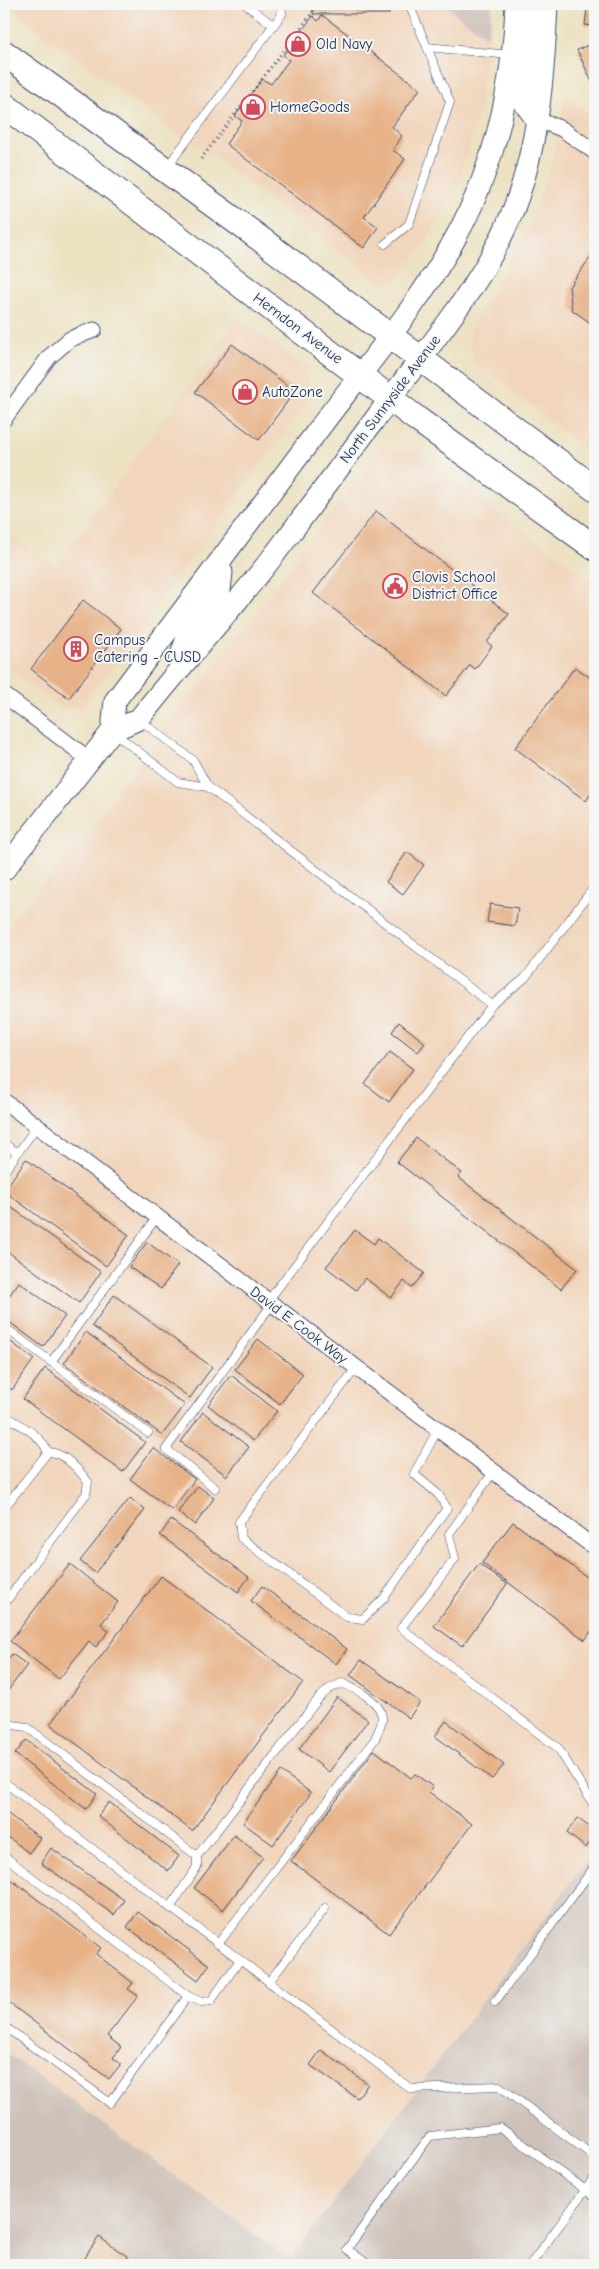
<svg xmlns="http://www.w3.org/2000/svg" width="599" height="2269" viewBox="0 0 599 2269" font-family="'Comic Neue',sans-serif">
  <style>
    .built { fill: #f1d5bc }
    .industrial { fill: #cec1b9 }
    .building { fill: #e7b288 }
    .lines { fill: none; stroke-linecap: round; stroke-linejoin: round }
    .lane-casing { stroke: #3a4a6d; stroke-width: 9 }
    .street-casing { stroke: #3a4a6d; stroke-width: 17 }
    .secondary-casing { stroke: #3a4a6d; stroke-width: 23 }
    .primary-casing { stroke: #3a4a6d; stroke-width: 27 }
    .path { stroke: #3a4a6d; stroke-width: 3; stroke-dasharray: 1 4; stroke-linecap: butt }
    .lane { stroke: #fff; stroke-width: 8 }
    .street { stroke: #fff; stroke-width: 15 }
    .secondary { stroke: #fff; stroke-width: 21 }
    .primary { stroke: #fff; stroke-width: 25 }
    .labels { text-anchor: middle; stroke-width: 4; stroke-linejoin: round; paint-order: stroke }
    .poi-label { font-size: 15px; fill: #1b2f5e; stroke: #f6f6f2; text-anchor: start }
    .street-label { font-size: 15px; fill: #1b2f5e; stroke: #f6f6f2 }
  </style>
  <rect width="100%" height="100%" fill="#f6f6f2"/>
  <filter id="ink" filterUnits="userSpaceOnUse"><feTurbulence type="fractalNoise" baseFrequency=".02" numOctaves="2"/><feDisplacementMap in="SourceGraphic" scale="10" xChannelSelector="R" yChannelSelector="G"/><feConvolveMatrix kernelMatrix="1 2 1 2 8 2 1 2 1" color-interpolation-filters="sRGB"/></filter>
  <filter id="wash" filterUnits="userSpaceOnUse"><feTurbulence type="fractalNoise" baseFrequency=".0096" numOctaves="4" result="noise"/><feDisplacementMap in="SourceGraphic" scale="20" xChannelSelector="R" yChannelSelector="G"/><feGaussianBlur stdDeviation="1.12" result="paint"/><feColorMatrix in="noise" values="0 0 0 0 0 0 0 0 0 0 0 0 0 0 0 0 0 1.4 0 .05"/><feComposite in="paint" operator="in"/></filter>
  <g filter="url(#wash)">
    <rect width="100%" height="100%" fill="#ece1c1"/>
    <g class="built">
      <polygon points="4,4 443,4 488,38 479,112 470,146 459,179 442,215 421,249 398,278 383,284 213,156 169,128"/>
      <polygon points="565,96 595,118 595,457 473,360 469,332 513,257 530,224 552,162"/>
      <polygon points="238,318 307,367 311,396 81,709 62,708 4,666 4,539 8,533 56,567"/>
      <polygon points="381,449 415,452 595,583 595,1850 290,2260 4,2051 4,933 98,817"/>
    </g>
    <g class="industrial">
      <polygon points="443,4 492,4 488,38"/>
      <polygon points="595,1850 595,2265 4,2265 4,2051 290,2260"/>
    </g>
    <g id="blocks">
      <g class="building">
        <rect x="313" y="4" width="76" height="10"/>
        <polygon points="593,4 595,4 595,26 585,25 587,9 593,9"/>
        <polygon points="322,15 420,89 392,127 402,136 393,150 405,159 364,217 378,227 364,248 226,144 242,121 235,116 262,79 271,84 289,60 283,55 313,16 318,21"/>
        <polygon points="595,42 595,88 577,50"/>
        <polygon points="595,251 595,326 572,310 569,287"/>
        <polygon points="232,344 295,391 259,440 195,392"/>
        <polygon points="376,511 509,614 487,642 492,646 475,669 470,665 446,696 313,593"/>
        <polygon points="83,600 121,629 69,698 31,669"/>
        <polygon points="575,667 595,681 595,788 586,801 515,748"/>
        <polygon points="407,852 424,865 403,894 386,882"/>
        <polygon points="490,904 518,908 515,926 487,922"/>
        <polygon points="399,1022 425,1043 418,1052 392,1032"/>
        <polygon points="390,1052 413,1069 389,1102 365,1084"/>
        <polygon points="416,1138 462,1173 458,1177 577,1269 561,1289 397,1162"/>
        <polygon points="26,1159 129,1235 106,1266 4,1191"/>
        <polygon points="4,1202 101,1272 79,1303 4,1249"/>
        <polygon points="355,1230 374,1244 378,1238 424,1273 412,1288 404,1281 391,1298 365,1278 356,1290 326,1267"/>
        <polygon points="147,1242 178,1265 161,1289 129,1267"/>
        <polygon points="19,1282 65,1316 43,1347 4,1318 4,1303"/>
        <polygon points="114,1295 212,1367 190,1398 92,1326"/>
        <polygon points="86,1332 185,1405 162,1435 64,1363"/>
        <polygon points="4,1337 34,1359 12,1390 4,1384"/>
        <polygon points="258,1339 303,1374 280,1404 235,1369"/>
        <polygon points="45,1368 145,1442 123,1472 23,1399"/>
        <polygon points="231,1375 277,1411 253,1441 208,1405"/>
        <polygon points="203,1412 249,1447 227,1476 181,1442"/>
        <polygon points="153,1448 195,1479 172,1510 130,1479"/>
        <polygon points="198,1486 214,1498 195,1525 178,1512"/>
        <polygon points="130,1498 145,1510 95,1573 80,1561"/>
        <polygon points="171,1520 249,1577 238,1592 160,1535"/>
        <polygon points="513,1522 595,1583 595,1626 585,1640 482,1563"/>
        <polygon points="70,1564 118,1602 101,1624 109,1631 96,1647 89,1641 59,1679 10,1641"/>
        <polygon points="479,1564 507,1584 462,1646 434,1626"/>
        <polygon points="161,1576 303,1682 192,1831 50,1724"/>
        <polygon points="262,1586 347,1649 336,1664 251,1601"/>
        <polygon points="12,1654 27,1665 4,1696 4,1664"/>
        <polygon points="361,1660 420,1702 409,1718 350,1675"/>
        <polygon points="337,1697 368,1720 329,1772 299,1749"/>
        <polygon points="446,1721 504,1765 492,1779 435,1736"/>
        <polygon points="26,1740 97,1794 86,1809 15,1754"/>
        <polygon points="374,1750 411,1778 415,1774 433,1787 429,1792 472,1824 389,1934 291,1861"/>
        <polygon points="281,1771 311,1793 273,1845 243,1823"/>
        <polygon points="109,1802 179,1856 168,1871 98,1816"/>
        <polygon points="4,1811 40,1838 29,1853 4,1834"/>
        <polygon points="577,1818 595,1831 595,1835 586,1848 567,1833"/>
        <polygon points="234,1835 263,1857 223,1910 194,1888"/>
        <polygon points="51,1848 124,1900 114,1915 41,1863"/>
        <polygon points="4,1874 101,1948 96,1954 133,1983 128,1989 138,1996 107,2036 121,2047 113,2058 121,2064 109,2079 4,1999"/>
        <polygon points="138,1912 209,1965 198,1980 127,1927"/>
        <polygon points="321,2050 368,2084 357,2098 310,2065"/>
        <polygon points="99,2237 128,2257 122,2265 79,2265"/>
      </g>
    </g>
  </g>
  <g filter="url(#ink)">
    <use href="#blocks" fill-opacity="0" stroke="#3a4a6d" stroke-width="1"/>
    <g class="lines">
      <defs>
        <g id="lane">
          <polyline points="245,4 273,25"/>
          <polyline points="427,47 510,55"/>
          <polyline points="167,167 282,14 281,4"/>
          <polyline points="385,244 409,224 450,102 409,4"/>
          <polyline points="140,720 193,760 208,787 492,1005"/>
          <polyline points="113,732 178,782 208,787"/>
          <polyline points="4,1143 17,1153"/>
          <polyline points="4,1172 37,1126"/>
          <polyline points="268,1301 492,1005 525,978 595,886"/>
          <polyline points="4,1327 148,1433"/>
          <polyline points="51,1362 157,1217"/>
          <polyline points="356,1368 239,1522 241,1538 347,1617 363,1619 384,1598 447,1508 438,1494 414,1474 438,1429"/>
          <path d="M4,1421l5,-3c15,9 31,17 39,34"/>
          <polyline points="494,1471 449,1534 455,1559 401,1628 558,1748 595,1807"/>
          <polyline points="215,1488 166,1449 272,1304"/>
          <path d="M4,1508l44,-56c16,0 31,18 40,30l-2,12 -82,110"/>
          <polyline points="4,1730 13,1725 27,1727 197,1856 197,1867 170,1908"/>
          <polyline points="4,1782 411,2089 499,2086 595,2157"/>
          <polyline points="4,1856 188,1996 201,2002 211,2001 240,1960"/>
          <path d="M197,1856l122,-158 10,-9 13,-6c13,6 41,18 40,37 0,5 -5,13 -7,19l-157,205"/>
          <polyline points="269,1982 325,1908"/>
          <polyline points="495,2002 595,1866"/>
          <polyline points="4,2026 110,2103 188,1996"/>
          <polyline points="369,2265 347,2249 430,2136 501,2128 595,2197"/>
          <polyline points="530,2265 595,2177"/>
        </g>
        <g id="street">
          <polyline points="536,119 562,129 595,152"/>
          <polyline points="4,419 49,357 70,339 94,330"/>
          <polyline points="4,695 90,760"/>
          <polyline points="4,1101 595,1548"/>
        </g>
        <g id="secondary">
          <polyline points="532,4 529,49 523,86 525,104 536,119"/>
          <polyline points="179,661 190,629 220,591 222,572 217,565"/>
          <path d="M112,731l3,-30c67,-89 133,-178 200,-267 48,-65 103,-127 141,-197 39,-71 57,-153 60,-233"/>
          <path d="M4,870l108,-139 27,-12c42,-54 90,-106 132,-160 41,-53 79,-107 119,-160 45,-61 96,-119 124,-191 25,-65 30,-136 33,-204"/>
        </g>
        <g id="primary">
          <polyline points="4,53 251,232 595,489"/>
          <polyline points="4,105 417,419 595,548"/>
        </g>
      </defs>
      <use href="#lane" class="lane-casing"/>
      <use href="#street" class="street-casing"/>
      <use href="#secondary" class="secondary-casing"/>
      <use href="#primary" class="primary-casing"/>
      <polyline class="path" points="201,159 313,12 313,4"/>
      <use href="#lane" class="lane"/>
      <use href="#street" class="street"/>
      <use href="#secondary" class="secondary"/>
      <use href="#primary" class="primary"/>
    </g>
  </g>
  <defs>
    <symbol id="shop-ring" viewBox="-11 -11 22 22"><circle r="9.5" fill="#f6f6f2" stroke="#d1495b" stroke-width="1.5"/><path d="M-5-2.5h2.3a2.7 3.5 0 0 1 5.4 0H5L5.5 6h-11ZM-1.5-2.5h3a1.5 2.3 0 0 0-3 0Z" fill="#d1495b"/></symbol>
    <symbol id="civic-ring" viewBox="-11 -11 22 22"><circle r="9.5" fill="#f6f6f2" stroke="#d1495b" stroke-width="1.5"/><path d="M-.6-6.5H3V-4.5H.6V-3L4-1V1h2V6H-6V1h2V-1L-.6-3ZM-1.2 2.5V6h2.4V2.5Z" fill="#d1495b"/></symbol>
    <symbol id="building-ring" viewBox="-11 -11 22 22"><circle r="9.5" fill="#f6f6f2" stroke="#d1495b" stroke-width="1.5"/><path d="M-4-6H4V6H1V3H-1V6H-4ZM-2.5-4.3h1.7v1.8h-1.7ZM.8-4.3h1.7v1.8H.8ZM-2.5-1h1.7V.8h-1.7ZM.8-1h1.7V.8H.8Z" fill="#d1495b"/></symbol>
  </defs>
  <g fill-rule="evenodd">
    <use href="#shop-ring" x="284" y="30" width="28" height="28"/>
    <use href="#shop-ring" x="239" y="93" width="28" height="28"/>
    <use href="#shop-ring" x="231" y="378" width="28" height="28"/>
    <use href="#civic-ring" x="381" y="572" width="28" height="28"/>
    <use href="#building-ring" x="62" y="635" width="28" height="28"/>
  </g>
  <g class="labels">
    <g class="poi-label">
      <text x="316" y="49">Old Navy</text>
      <text x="270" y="112">HomeGoods</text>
      <text x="262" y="397">AutoZone</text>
      <text x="412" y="582">Clovis School<tspan x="412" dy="17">District Office</tspan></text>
      <text x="94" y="645">Campus<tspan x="94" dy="17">Catering - CUSD</tspan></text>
    </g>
    <g class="street-label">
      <text transform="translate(298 328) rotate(37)" y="5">Herndon Avenue</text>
      <text transform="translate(390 399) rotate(-53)" y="5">North Sunnyside Avenue</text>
      <text transform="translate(299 1325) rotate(37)" y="5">David E Cook Way</text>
    </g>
  </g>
  <rect width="599" height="2269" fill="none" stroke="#f6f6f2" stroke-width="20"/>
</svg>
